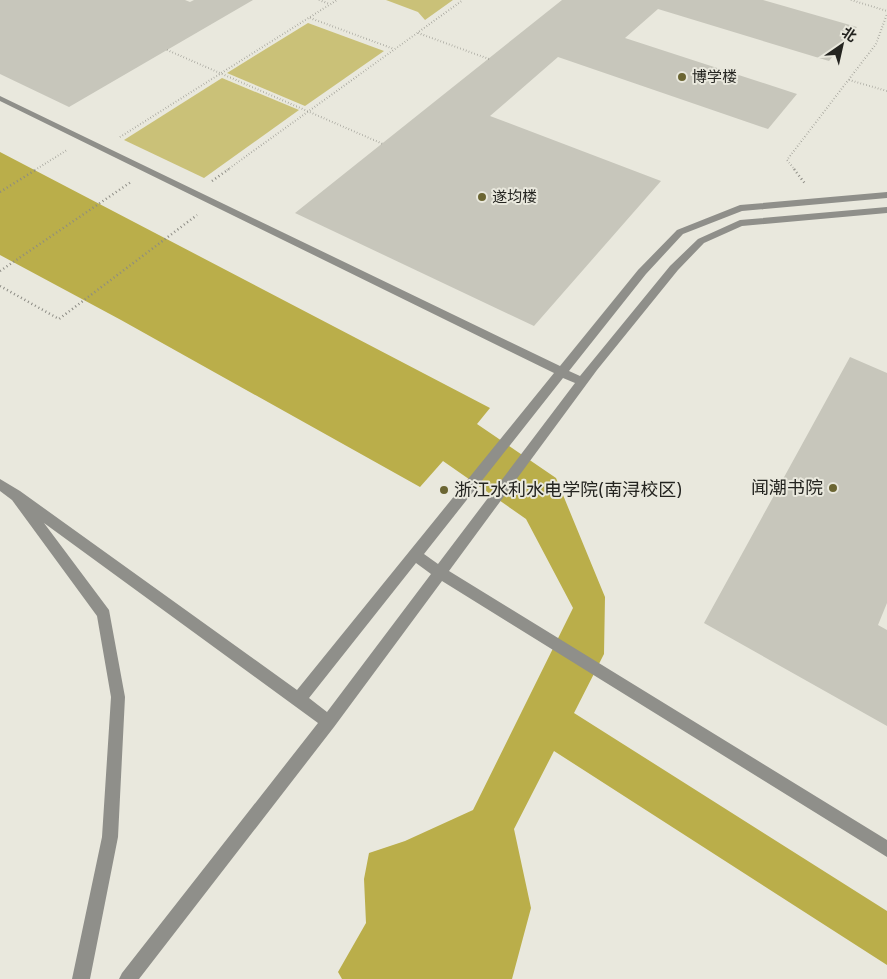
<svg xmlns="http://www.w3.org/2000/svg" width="887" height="979" viewBox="0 0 887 979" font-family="Overpass,'Noto Sans SC',sans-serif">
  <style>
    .green { fill: #cac178 }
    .water { fill: #baae4a }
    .building { fill: #c7c6bb }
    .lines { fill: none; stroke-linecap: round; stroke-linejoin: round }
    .path-far1 { stroke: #8c8b84; stroke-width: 2; stroke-dasharray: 0.5 2.5; stroke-linecap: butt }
    .path { stroke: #8c8b84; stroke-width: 2.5; stroke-dasharray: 1 3; stroke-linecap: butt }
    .street { fill: #8f8f8a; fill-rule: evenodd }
    .poi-dot { fill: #6b6532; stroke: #e9e8dd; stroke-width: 2 }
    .labels { text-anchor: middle; stroke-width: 4; stroke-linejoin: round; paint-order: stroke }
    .far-poi-label { font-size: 15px; fill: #242420; stroke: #e9e8dd; text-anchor: start }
    .poi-label { font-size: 18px; fill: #242420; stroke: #e9e8dd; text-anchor: end }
  </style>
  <rect width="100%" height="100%" fill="#e9e8dd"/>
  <g class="green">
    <polygon points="386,0 453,0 425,20 418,12"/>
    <polygon points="308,23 384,51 305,106 227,73"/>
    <polygon points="222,78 299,110 204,178 124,140"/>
  </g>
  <polygon class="water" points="0,152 490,408 477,424 556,478 605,597 604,654 574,713 887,911 887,965 554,751 514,829 531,908 512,979 342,979 338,972 366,923 364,879 369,853 405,841 473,810 573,608 526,519 443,461 420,487 121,320 0,255"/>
  <g class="building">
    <polygon points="0,0 185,0 190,2 194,0 253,0 69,107 0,74"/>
    <polygon points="562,0 763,0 857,27 829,61 658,9 625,38 797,94 768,129 558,57 490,116 661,181 534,326 295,213"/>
    <polygon points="850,357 887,373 887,603 878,625 887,630 887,726 704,623"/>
  </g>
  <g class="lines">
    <g class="path-far1">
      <polyline points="319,0 330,4"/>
      <polyline points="851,0 887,11"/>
      <polyline points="310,18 394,49"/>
      <polyline points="418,33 489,59"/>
      <polyline points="167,50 383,144"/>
      <polyline points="849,80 887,91"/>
      <polyline points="120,137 337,0"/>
      <polyline points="35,170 67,150"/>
      <polyline points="227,170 463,0"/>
      <polyline points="795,170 787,160 876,44 887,14"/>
    </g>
    <g class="path">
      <polyline points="794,169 806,185"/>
      <polyline points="212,181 229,169"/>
      <polyline points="0,192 37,169"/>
      <polyline points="0,271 131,182"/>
      <polyline points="0,286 59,319 197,215"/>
    </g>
    <path class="street" d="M0,96l560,270 78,-96 39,-40 63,-25 147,-13v6l-145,13 -59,23 -37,40 -77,97 11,5 90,-110 28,-27 42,-19 147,-13v6l-145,13 -38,17 -26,27 -81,100 -148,201 438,269v17l-445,-276 -108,146 -195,252h-20l3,-6 196,-250 -274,-200 65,87 16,87 -7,140 -28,142h-18l30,-142 9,-140 -14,-81 -85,-116 -12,-9v-12l20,12 277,199 257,-317 -554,-272zM563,378l12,5 -137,181 -14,-10zM416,563l15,11 -104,138 -18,-14z"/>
  </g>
  <g class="poi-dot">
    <circle cx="682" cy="77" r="5"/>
    <circle cx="482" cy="197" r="5"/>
    <circle cx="833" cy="488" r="5"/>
    <circle cx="444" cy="490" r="5"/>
  </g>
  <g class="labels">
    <g class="far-poi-label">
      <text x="692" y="82">博学楼</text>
      <text x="492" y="202">遂均楼</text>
    </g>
    <g class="poi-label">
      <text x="823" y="494">闻潮书院</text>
      <text x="454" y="496" text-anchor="start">浙江水利水电学院(南浔校区)</text>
    </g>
  </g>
  <g transform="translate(842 45) rotate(34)" stroke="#e9e8dd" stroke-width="4" paint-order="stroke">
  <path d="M0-4L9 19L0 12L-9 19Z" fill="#242420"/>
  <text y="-8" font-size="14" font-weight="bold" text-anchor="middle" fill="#242420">北</text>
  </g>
</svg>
